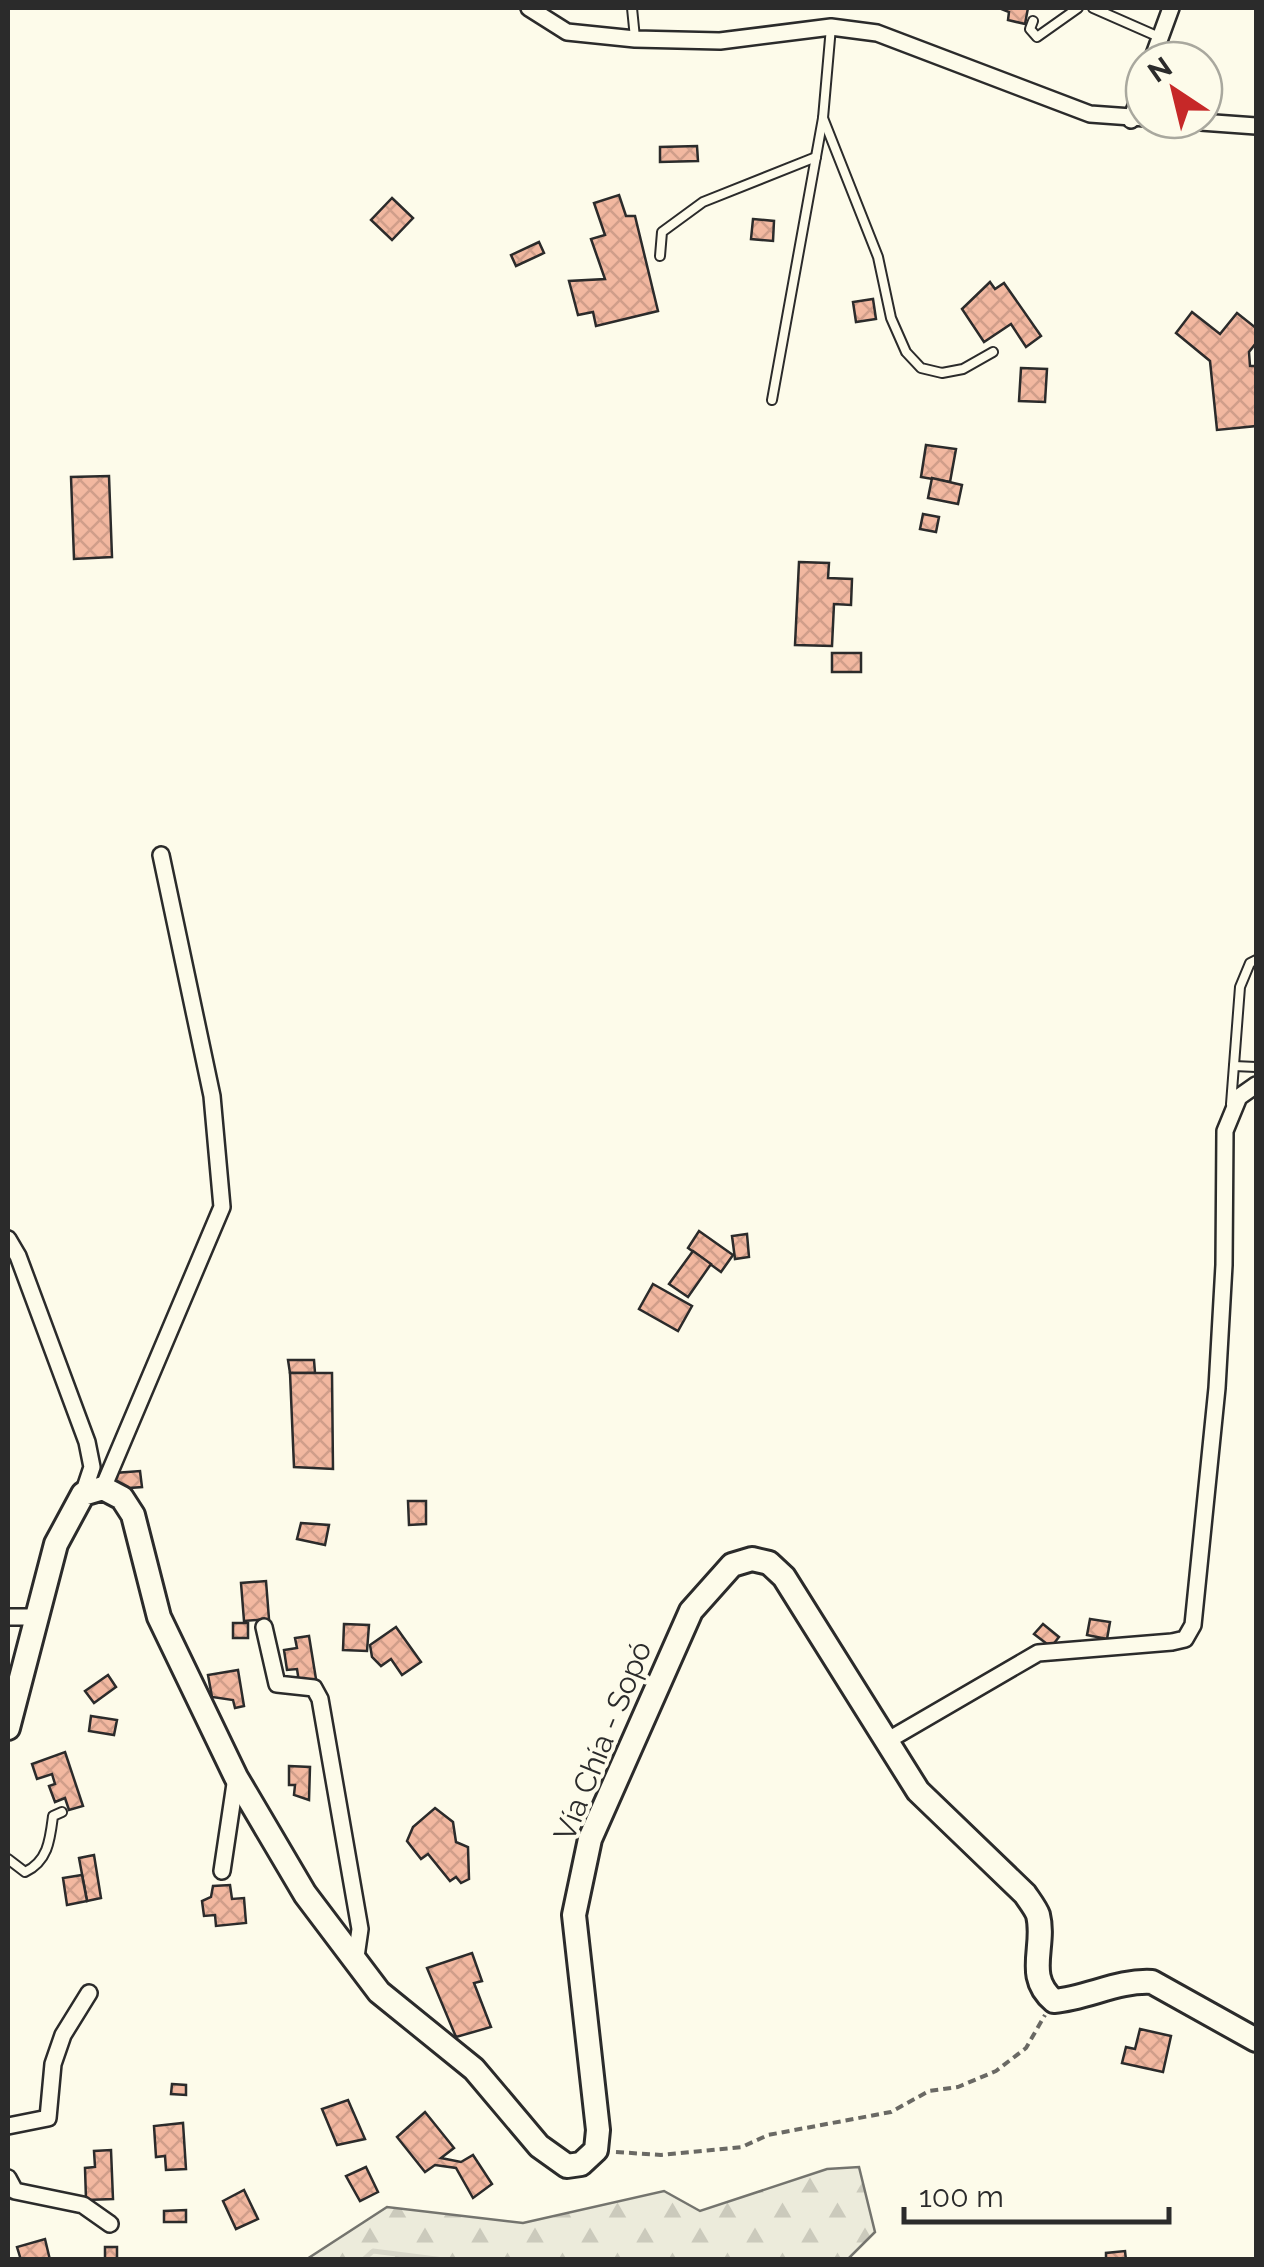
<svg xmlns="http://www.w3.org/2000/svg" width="1264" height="2267" viewBox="0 0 1264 2267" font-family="Raleway,sans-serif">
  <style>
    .forest { fill: url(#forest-firs); stroke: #74746e; stroke-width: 2.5 }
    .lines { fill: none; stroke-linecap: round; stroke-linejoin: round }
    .stream { stroke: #d8d7c9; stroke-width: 5 }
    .building { fill: url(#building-cross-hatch); stroke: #2b2b2b; stroke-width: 2.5 }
    .lane-casing { stroke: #2b2b2b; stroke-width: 12 }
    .street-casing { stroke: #2b2b2b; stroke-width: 20 }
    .secondary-casing { stroke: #2b2b2b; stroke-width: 28 }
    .path { stroke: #6a6964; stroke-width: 4; stroke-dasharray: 8 5; stroke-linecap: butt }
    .lane { stroke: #fdfbea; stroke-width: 8 }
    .street { stroke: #fdfbea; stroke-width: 15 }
    .secondary { stroke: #fdfbea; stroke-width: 22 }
    .labels { text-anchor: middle; stroke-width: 8; stroke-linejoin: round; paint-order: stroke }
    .street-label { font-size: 30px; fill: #2b2b2b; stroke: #fdfbea }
  </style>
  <defs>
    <pattern id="forest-firs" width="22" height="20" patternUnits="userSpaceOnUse" patternTransform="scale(2.5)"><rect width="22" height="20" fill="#ecebdb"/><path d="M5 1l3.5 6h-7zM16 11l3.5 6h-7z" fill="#cbcabc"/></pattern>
    <pattern id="building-cross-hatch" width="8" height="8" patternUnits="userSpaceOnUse" patternTransform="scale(2.5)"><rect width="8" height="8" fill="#f2b8a0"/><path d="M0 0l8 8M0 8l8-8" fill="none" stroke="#d09e8a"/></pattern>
  </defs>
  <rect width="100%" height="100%" fill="#fdfbea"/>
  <polygon class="forest" points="859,2167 875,2232 848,2259 307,2259 387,2207 523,2223 664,2191 700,2211 827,2169"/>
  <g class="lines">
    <polyline class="stream" points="363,2260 373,2251 444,2260"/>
  </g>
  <g class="building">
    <polygon points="999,8 1028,8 1025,24 1008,20 1009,12"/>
    <polygon points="697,146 698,161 660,162 660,147"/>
    <polygon points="619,195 626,216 635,216 658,311 596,326 593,312 578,315 569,281 605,279 591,239 605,235 594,203"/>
    <polygon points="392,198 413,218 392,240 371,220"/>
    <polygon points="753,219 774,221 773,241 751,239"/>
    <polygon points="539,242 544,253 516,266 511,255"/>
    <polygon points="990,282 995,289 1004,283 1041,336 1026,347 1011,324 984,342 962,309"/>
    <polygon points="873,299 876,319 856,322 853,302"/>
    <polygon points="1192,312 1220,334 1237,313 1256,328 1256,343 1249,352 1250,366 1256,366 1256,426 1217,430 1210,361 1176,333"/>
    <polygon points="1021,368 1047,369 1045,402 1019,401"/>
    <polygon points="926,445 956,449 950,482 921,477"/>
    <polygon points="109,476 112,557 74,559 71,477"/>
    <polygon points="932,478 962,485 958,504 928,498"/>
    <polygon points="923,514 939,517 936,532 920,529"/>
    <polygon points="799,562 829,563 828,578 852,579 851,605 834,604 832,646 795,645"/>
    <rect x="832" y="653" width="29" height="19"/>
    <polygon points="699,1231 733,1255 721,1272 688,1248"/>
    <polygon points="747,1234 749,1257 735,1259 732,1236"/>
    <polygon points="693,1251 711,1264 688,1297 669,1284"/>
    <polygon points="653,1284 692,1306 678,1331 639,1309"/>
    <polygon points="288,1360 314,1360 315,1373 290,1373"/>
    <polygon points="290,1373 332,1373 333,1469 294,1467"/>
    <polygon points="140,1471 142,1487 117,1489 115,1473"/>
    <polygon points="408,1501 426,1501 426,1524 409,1525"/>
    <polygon points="301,1523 329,1525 325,1545 297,1539"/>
    <polygon points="266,1581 269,1619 244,1621 241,1583"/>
    <polygon points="1090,1619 1110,1622 1107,1639 1087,1635"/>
    <rect x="233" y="1623" width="15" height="15"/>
    <polygon points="344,1624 369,1625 367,1651 343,1650"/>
    <polygon points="1043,1624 1059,1637 1051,1647 1034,1634"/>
    <polygon points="396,1627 421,1662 402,1675 391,1659 381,1666 372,1657 370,1645"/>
    <polygon points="309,1636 316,1679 299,1682 297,1669 287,1670 284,1650 297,1648 295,1638"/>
    <polygon points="238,1670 244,1706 235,1708 233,1700 212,1697 208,1675"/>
    <polygon points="108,1675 116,1687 94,1703 85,1691"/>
    <polygon points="91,1716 117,1720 114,1735 89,1731"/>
    <polygon points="65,1752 83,1806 69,1810 65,1798 55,1802 49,1786 55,1784 52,1774 37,1779 32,1764"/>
    <polygon points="289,1766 310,1767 309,1800 294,1795 295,1785 289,1785"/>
    <polygon points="435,1808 453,1822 456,1842 468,1847 469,1879 461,1883 456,1877 450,1881 428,1854 421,1859 407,1841 413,1827"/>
    <polygon points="94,1855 101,1898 87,1901 79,1858"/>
    <polygon points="82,1875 87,1901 67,1905 63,1878"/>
    <polygon points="230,1885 232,1899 244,1898 246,1923 216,1926 215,1915 204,1916 202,1901 211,1897 213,1886"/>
    <polygon points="472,1953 482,1981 474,1983 491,2027 456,2037 427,1968"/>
    <polygon points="1140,2029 1171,2036 1163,2072 1122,2063 1126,2047 1135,2049"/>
    <polygon points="172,2084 186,2085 186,2095 171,2094"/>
    <polygon points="348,2100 365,2139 337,2145 322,2109"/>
    <polygon points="425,2112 454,2148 441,2158 461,2162 473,2155 492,2184 473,2198 456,2168 435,2165 425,2172 397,2137"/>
    <polygon points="183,2123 186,2169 166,2170 165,2156 156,2157 154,2126"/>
    <polygon points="111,2150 113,2199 86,2200 85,2168 95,2167 94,2151"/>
    <polygon points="366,2167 378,2192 360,2201 346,2176"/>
    <polygon points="244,2190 258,2219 236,2229 223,2201"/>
    <polygon points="186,2210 186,2222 164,2222 164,2211"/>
    <polygon points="45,2239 50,2260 21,2260 17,2247"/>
    <rect x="105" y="2247" width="12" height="12"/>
    <polygon points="1125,2251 1126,2260 1106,2260 1106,2253"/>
  </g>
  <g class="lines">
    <defs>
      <g id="lane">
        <polyline points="632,8 635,38"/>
        <polyline points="1093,8 1159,37"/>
        <polyline points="1033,21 1030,29 1037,37 1078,8"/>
        <polyline points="823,118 878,257 891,318 906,352 921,368 942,373 963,369 993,352"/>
        <polyline points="660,256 662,232 703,202 816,157"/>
        <polyline points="772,400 823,118 831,27"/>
        <polyline points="1234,1066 1256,1067"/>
        <polyline points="1231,1104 1240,987 1250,963 1256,960"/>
        <path d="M8,1859l17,13c23,-11 25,-32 28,-56l9,-4"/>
      </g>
      <g id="street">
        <polyline points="529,8 567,32 635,39 720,41 831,27 877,33 1090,114 1256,126"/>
        <polyline points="1152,60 1171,8"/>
        <polyline points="1131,120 1144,83"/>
        <polyline points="8,1239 18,1256 87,1442 92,1467 83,1494"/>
        <polyline points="103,1488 222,1207 212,1096 161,855"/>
        <polyline points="8,1617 34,1617"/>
        <polyline points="264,1627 277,1684 314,1688 320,1699 360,1929 355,1964"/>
        <polyline points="885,1742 1038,1653 1172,1642 1185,1639 1193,1625 1217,1388 1224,1265 1225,1131 1239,1097 1256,1085"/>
        <polyline points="222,1871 236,1777"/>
        <polyline points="8,2126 48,2118 53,2064 63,2035 89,1993"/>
        <polyline points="8,2178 15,2191 83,2205 110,2224"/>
      </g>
      <path id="secondary" d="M8,1728l48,-184 27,-50 20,-6 19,10 11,17 26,102 77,160 69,117 74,98 95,77 65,77 28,20 14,-2 15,-14 2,-20 -24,-215 16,-76 101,-228 41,-46 20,-6 17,4 15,14 134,214 107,103c4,6 11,15 13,21 8,32 -14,61 16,86 34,-3 64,-21 98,-19l104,58"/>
    </defs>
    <use href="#lane" class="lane-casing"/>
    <use href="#street" class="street-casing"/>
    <use href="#secondary" class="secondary-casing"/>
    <polyline class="path" points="616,2152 661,2155 742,2147 768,2135 891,2112 929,2091 958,2087 996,2071 1026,2048 1045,2015"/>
    <use href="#lane" class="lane"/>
    <use href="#street" class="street"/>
    <use href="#secondary" class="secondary"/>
  </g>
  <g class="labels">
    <g class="street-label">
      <text transform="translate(603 1741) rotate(-68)" y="10">Vía Chía - Sopó</text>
    </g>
  </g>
  <rect width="1264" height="2267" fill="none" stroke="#2b2b2b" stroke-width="20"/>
  <g transform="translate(1174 90) rotate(325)"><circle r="48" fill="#fdfbea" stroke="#a9a89e" stroke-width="2.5"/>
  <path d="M0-8L18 38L0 25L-18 38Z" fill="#c62828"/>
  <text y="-15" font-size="28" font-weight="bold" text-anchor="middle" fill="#2b2b2b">N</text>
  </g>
  <path d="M904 2207v15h265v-15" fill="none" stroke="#2b2b2b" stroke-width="5"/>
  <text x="919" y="2207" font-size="30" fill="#2b2b2b" stroke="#fdfbea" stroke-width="8" paint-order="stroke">100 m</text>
</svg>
